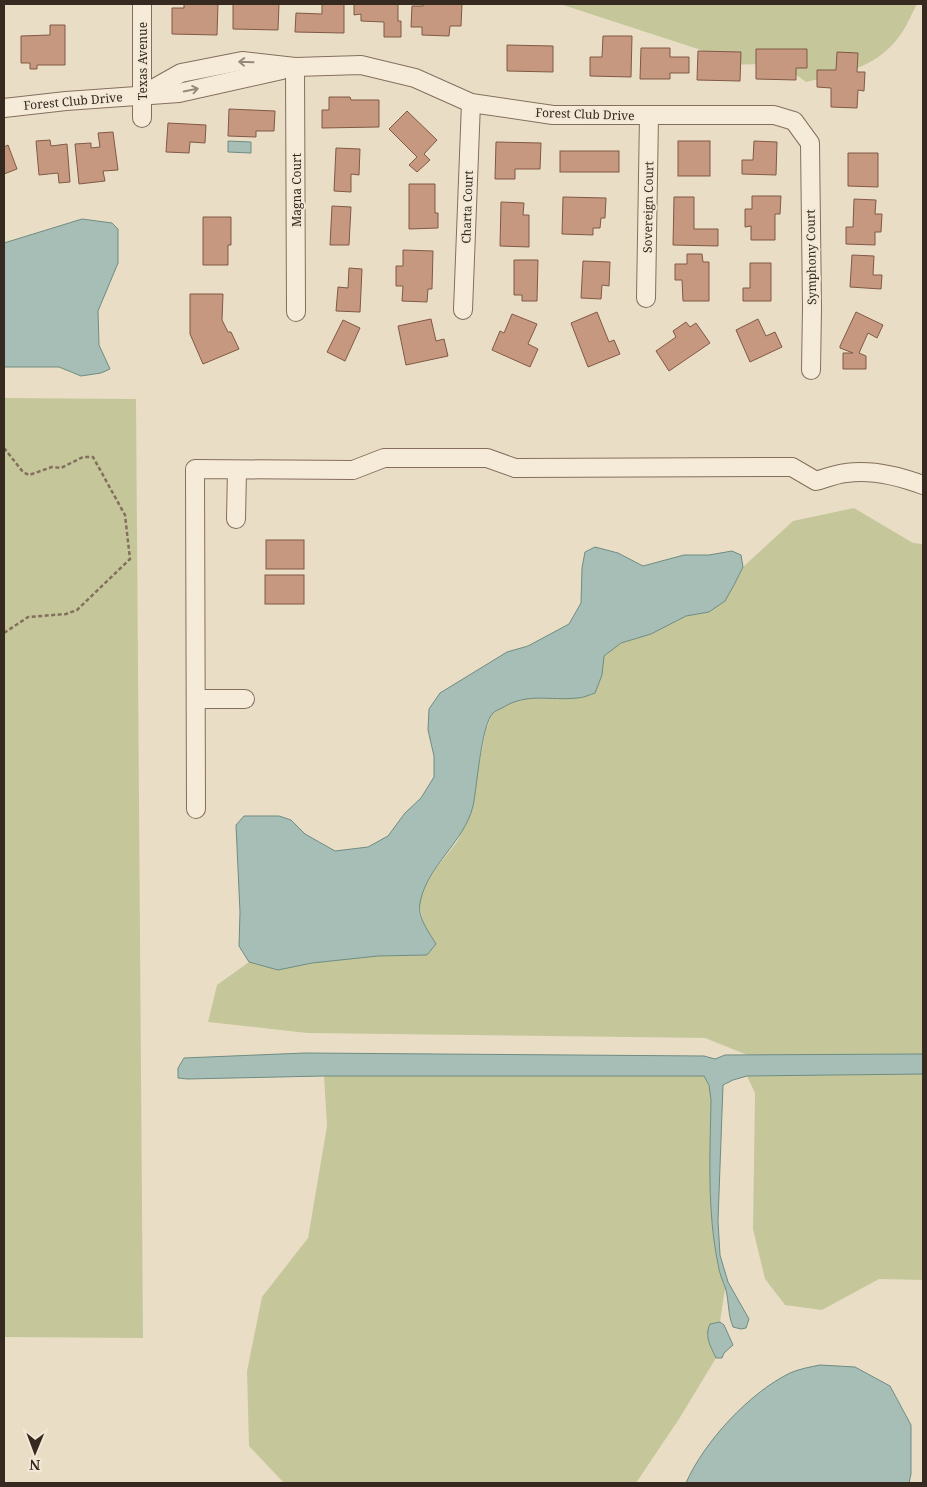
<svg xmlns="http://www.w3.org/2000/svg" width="927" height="1487" viewBox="0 0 927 1487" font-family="'Noto Serif',serif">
<rect width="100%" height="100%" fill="#eaddc6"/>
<g fill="#c5c79b">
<path d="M560,4H917C912,13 908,23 903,31C879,68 846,72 806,82L784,66L761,64L728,65L704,51Z"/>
<polygon points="4,398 136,399 143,1338 4,1337"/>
<polygon points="854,508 913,543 923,544 923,1054 750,1056 705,1038 307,1033 208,1022 217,985 249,962 278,970 312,963 378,956 427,955 436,944 424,924 419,905 425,886 436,868 457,842 473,807 477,775 486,730 492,714 507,704 531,697 578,698 602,675 603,656 621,643 651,634 686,616 710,612 725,600 743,567 793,521"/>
<polygon points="923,1074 923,1280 879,1279 822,1310 785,1305 765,1279 753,1229 755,1093 747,1076"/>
<polygon points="324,1076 704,1076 709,1085 711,1100 710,1199 713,1234 718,1267 725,1289 720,1322 710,1324 710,1345 716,1358 679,1419 636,1483 284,1483 249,1446 247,1371 262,1297 308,1238 327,1126"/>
</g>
<g fill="#a7beb6" stroke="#6e8c82">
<polygon points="228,141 251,142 251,153 228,152"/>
<polygon points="82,219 112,223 118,229 118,263 98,311 99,345 110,369 101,373 81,376 59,367 4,367 4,243"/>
<path d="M595,547L618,553L643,566L684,555H709L732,551L741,555L743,567L734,585L725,601L709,612L686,616L651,634L621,643L604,656L602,675L595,693C589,695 583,698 577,698C550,701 527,692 502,708C500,709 495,711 493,713C481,725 477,788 473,806C464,843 427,865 420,903C417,917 429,932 436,944L427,955L378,956L312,963L278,970L249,962L239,946L240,912L236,825L244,816H279L291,820L305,834L335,851L368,847L388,836L405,813L421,798L434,777V756L428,730L429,709L440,693L507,652L528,646L569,624L581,603L582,568L585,552Z"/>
<path d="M305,1053L704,1056L715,1059L725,1055L923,1054V1074L747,1076L733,1080L723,1085L718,1221L720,1255L728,1282L749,1319L746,1328L741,1329L733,1327C728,1315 729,1303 726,1290C723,1281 719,1273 718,1264C707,1210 710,1155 711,1100L709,1085L704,1076H324L187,1079L178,1078V1068L184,1058Z"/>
<path d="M720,1322L724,1325L733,1345L724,1353L722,1358H716C711,1347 704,1337 710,1324Z"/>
<path d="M820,1365L855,1367L890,1386L911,1425V1474L909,1483H686C704,1442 749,1393 790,1373C799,1369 810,1367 820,1365Z"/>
</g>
<g fill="#c5987f" stroke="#815945">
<polygon points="184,4 218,4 217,35 172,34 172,8 184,8"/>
<polygon points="233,4 279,4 278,30 233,29"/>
<polygon points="322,4 344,4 344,33 295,32 296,13 322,14"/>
<polygon points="354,4 398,4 398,21 401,21 401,37 384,37 384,22 361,21 361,14 354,15"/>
<polygon points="423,4 462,4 461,26 450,26 449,36 422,35 422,27 411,27 412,6 423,6"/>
<polygon points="50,25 65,25 65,65 37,65 37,69 30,69 30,63 21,63 21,36 50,35"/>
<polygon points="603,36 632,36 631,77 590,76 590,57 602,57"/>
<polygon points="507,45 553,46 553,72 507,71"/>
<polygon points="641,48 670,48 670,57 689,57 689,73 670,73 670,79 640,79"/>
<polygon points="756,49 807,49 807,68 796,68 796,80 756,79"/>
<polygon points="698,51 741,52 740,81 697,80"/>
<polygon points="837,52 858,53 857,72 865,72 864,91 858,90 857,108 831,107 831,88 817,87 817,70 836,70"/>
<polygon points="329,97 350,97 351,100 379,100 379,127 322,128 322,110 329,110"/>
<polygon points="229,109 275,111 274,131 256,131 256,137 228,136"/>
<polygon points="407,111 437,140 424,154 430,160 417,172 409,165 417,157 389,129"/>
<polygon points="168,123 206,125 205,143 190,142 189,153 166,152"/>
<polygon points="113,132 118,170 103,171 105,181 79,184 75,144 91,143 91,148 100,147 98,133"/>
<polygon points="50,140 51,146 67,144 70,182 59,183 58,173 39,175 36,141"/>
<rect x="678" y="141" width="32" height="35"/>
<polygon points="754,141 777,142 776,175 742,174 742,160 753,160"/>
<polygon points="496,142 541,143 540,169 515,169 515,179 495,179"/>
<polygon points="8,145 17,169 4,174 4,147"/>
<polygon points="336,148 360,149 359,175 351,174 351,192 334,191"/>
<rect x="560" y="151" width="59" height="21"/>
<polygon points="848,153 878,153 878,187 848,186"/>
<polygon points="409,184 435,184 435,213 438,213 438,228 409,229"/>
<polygon points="752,196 781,196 780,214 775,214 775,240 751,240 751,226 745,227 745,209 752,209"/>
<polygon points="563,197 606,198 605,218 601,218 600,228 593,228 593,235 562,234"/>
<polygon points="674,197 694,197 694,229 718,229 718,246 673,245"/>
<polygon points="854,199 876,200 875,214 882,214 881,232 875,232 875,245 846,244 846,227 853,227"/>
<polygon points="501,202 524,203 523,215 529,215 529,247 500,246"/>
<polygon points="332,206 351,207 349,245 330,245"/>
<polygon points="203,217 231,217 231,245 228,245 228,265 203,265"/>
<polygon points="403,250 433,251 432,289 428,289 427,302 402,301 403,286 396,286 396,266 403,266"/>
<polygon points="687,254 702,254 703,262 709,262 709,301 683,301 682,280 675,280 675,264 687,264"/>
<polygon points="852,255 874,256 873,275 882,275 881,289 850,287"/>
<polygon points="514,260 538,260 537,301 522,301 522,295 514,295"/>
<polygon points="583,261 610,262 609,286 602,285 601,299 581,298"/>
<polygon points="750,263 771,263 771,301 743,301 743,288 750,288"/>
<polygon points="349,268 362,269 360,312 336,311 338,287 348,288"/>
<polygon points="190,294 223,294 222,320 228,332 231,332 239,349 203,364 190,334"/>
<polygon points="597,312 609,342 614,340 620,354 588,367 571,323"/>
<polygon points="856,312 883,325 877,338 868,333 859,353 866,356 866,369 843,369 843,353 853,353 840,348 840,346"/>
<polygon points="512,314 537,324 528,344 538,349 530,367 492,350 500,331 504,333"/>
<polygon points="431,319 436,341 444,339 448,356 406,365 398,326"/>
<polygon points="758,319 766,336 775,332 782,347 750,362 736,330"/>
<polygon points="343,320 360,328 345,361 327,352"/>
<polygon points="686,322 690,327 696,323 710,343 669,371 656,351 676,337 673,331"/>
<rect x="266" y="540" width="38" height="29"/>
<rect x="265" y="575" width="39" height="29"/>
</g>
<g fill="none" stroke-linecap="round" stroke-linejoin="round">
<g stroke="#846f5d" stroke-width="20">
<g id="minor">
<polyline points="142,4 142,118"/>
<polyline points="295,67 296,312"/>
<polyline points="142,95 181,73 242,61 295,67 361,65 415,78 471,103 553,115 774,115 794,121 810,143 812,308 811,370"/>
<polyline points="4,108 66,101 179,93 282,70"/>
<polyline points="646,298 649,116"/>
<polyline points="463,310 471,103"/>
<polyline points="236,519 237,470"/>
<polyline points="196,699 245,699"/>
<path d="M196,809L195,469L353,470L384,458H487L515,468L792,467L816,481C826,478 836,474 846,473C872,469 899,476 923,485"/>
</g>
</g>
<polyline stroke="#846f5d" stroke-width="2.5" stroke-dasharray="4 2.5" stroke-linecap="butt" points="4,448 23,472 29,475 52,467 61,468 83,457 93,457 125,515 130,559 77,610 66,614 28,617 4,633"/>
<use href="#minor" stroke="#f6ebd8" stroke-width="18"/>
</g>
<defs><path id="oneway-shaft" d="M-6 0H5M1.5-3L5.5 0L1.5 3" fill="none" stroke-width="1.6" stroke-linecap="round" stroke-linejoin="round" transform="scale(1.25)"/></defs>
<g stroke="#968a7c">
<use href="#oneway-shaft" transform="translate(246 62) rotate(-178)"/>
<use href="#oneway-shaft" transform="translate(191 90) rotate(-11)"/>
</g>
<g text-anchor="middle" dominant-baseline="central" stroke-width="4" stroke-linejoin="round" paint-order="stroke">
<g font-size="12" fill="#352920" stroke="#f2e8d5">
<text transform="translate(142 61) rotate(-90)">Texas Avenue</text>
<text transform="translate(73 101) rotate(-5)">Forest Club Drive</text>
<text transform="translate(585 114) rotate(2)">Forest Club Drive</text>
<text transform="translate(296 190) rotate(-90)">Magna Court</text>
<text transform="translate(467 207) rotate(-88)">Charta Court</text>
<text transform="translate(648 207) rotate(-89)">Sovereign Court</text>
<text transform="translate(811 257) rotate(-91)">Symphony Court</text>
</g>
</g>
<rect width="927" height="1487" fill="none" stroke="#352920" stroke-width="10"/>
<g transform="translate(35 1452) rotate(181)" stroke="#f2e8d5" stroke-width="4" paint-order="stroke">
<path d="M0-4L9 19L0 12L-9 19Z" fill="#352920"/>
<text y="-8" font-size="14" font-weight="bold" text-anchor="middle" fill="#352920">N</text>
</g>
</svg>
